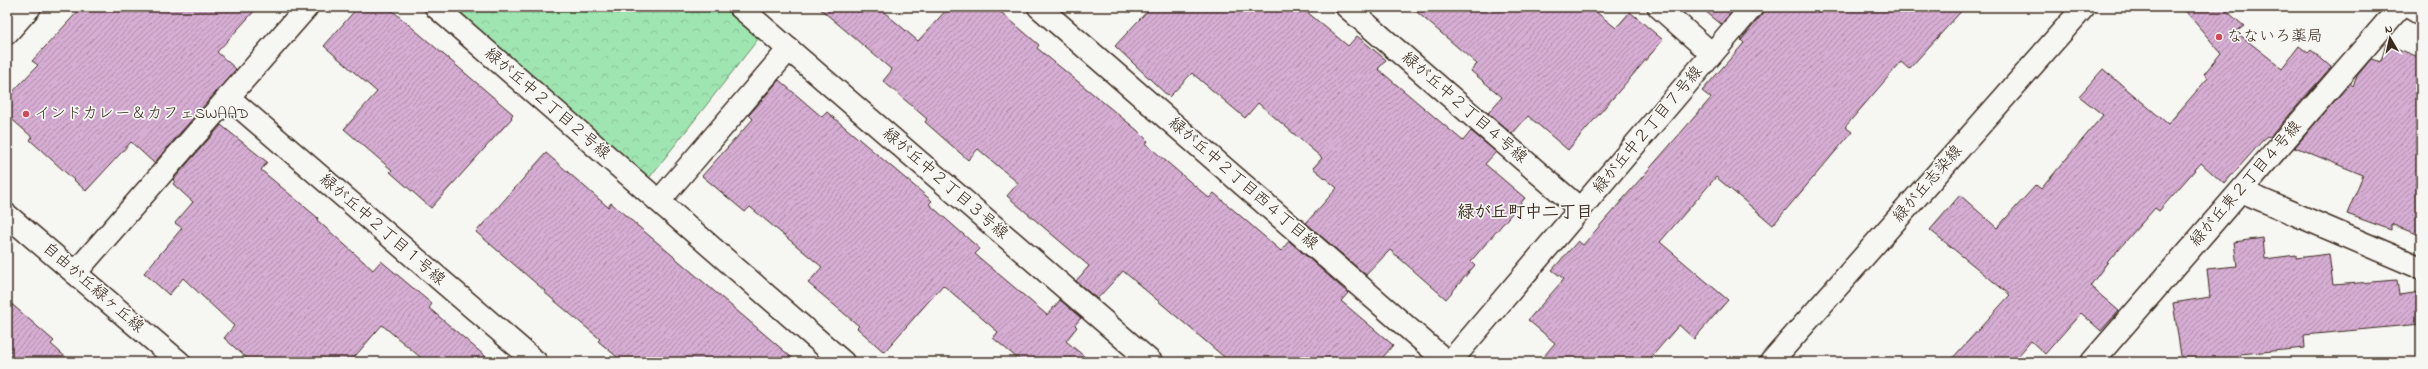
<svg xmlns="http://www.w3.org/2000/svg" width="2428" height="369" viewBox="0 0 2428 369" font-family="'Indie Flower','Klee One',sans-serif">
<defs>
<pattern id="forest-crowns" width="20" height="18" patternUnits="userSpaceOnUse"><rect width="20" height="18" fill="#9fe5b1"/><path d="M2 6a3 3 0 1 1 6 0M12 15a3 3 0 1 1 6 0" fill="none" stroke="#8ac598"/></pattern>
<pattern id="building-hatch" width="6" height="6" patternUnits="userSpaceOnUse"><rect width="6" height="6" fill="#d6add3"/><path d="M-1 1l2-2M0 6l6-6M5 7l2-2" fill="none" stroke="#af8dab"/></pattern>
</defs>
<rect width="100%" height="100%" fill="#f6f6f2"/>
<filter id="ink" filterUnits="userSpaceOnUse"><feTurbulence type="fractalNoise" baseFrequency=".025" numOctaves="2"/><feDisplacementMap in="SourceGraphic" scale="8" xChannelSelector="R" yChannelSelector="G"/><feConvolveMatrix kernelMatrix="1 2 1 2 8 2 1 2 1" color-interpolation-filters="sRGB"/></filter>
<g filter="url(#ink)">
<polygon fill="url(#forest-crowns)" stroke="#6d8868" points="436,7 740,7 766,29 642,187"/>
<g fill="url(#building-hatch)" stroke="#3b2a1e">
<polygon points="82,7 258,7 217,52 236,69 154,163 131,142 86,191 30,140 32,137 7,115 7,98 38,65 32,61"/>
<polygon points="358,7 388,7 513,114 511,117 512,118 431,208 390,172 392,170 344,129 377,92 324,46"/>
<polygon points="818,7 878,7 918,41 949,7 995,7 1039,45 1037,48 1137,130 1148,141 1146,144 1209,198 1214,193 1281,251 1289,241 1348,293 1341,301 1393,345 1379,362 1230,362 1123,271 1097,299 1076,281 1089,266 1007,196 1018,183 978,149 968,160 925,122 927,119 883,81 892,70"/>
<polygon points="1151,7 1301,7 1348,46 1357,36 1386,60 1378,69 1463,141 1471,131 1496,152 1485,164 1525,198 1471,261 1475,265 1446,299 1390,250 1366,275 1306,223 1337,188 1313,168 1322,158 1258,103 1245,118 1192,73 1169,97 1115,46"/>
<polygon points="1411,7 1590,7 1616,28 1630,12 1663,40 1568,150 1528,116 1512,134 1488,113 1502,97 1471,71 1477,64"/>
<polygon points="1700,7 1736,7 1721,24"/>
<polygon points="1764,7 1965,7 1909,69 1901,62 1845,127 1852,132 1773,225 1716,177 1660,242 1728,300 1694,339 1679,325 1647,362 1539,362 1555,343 1528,320 1564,279 1552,270 1578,241 1583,245 1711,98 1702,91 1744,43 1741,40 1762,15"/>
<polygon points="2182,7 2222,7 2244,26 2236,32 2282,68 2299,46 2308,53 2311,50 2331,67 2270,137 2268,136 2263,140 2224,184 2201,163 2159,211 2155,208 2110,259 2090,286 2119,311 2101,331 2081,313 2045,354 2031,341 2013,362 1949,362 2010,295 1930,230 1960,195 1997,228 2036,185 2041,189 2103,115 2079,96 2103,69 2168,124 2208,78 2204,74 2221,53"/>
<polygon points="2386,44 2421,58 2421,236 2391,224 2391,230 2347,214 2363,175 2295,147 2350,83 2353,86 2357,76 2371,59 2381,62"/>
<polygon points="779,80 822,117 827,112 932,201 929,204 980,249 975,254 1047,315 1060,300 1081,318 1075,325 1077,327 1066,341 1091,362 1022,362 993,338 998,332 943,285 884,352 857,328 859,326 808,283 822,267 750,207 745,212 702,176 753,119 749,115"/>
<polygon points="221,125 267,162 261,170 318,218 317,220 373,270 381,261 432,304 429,308 492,362 426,362 382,325 350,362 251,362 224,338 234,326 183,278 169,295 144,273 182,228 175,223 193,202 173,184 175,181 173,180"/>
<polygon points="546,153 608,207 611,203 797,362 623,362 598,341 600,339 544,292 545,291 476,232"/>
<polygon points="2263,238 2265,259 2296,255 2296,258 2329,254 2333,285 2397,280 2399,295 2421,292 2421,324 2304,335 2305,348 2240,354 2241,362 2182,362 2173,303 2210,297 2207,269 2237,266 2234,242"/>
<polygon points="7,300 54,341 51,344 71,362 7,362"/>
</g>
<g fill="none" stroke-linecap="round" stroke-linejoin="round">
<g stroke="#3b2a1e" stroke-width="25">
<g id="street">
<polyline points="436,7 843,362"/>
<polyline points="740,7 1151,362"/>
<polyline points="1039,7 1447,362"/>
<polyline points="1347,7 1580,209"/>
<polyline points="1659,7 1712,54"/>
<polyline points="7,33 30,7"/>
<polyline points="228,97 536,362"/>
<polyline points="2241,191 2421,268"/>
<polyline points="659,201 789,49"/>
<polyline points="75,273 307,7"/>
<polyline points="1450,362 1752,7"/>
<polyline points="2092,362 2400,7"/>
</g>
</g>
<g stroke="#3b2a1e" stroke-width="25">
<g id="secondary">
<polyline points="2409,7 2421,14"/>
<polyline points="7,215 179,362"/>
<polyline points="1771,362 2084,7"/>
</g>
</g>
<use href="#street" stroke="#f6f6f2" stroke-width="22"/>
<use href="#secondary" stroke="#f6f6f2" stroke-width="22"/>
</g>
</g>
<g fill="#d1495b" stroke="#f6f6f2" stroke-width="1.5">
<circle cx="2219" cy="37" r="4"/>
<circle cx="26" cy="114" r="4"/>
</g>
<g text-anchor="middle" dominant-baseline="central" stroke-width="3.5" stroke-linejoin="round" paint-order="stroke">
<g font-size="16" fill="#3b2a1e" stroke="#f6f6f2" text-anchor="start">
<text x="2227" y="37">なないろ薬局</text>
<text x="34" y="114">インドカレー＆カフェSWAAD</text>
</g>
<g font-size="16" fill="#3b2a1e" stroke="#f6f6f2">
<text transform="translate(547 104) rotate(41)">緑が丘中２丁目２号線</text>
<text transform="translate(1464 108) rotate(41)">緑が丘中２丁目４号線</text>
<text transform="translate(1648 130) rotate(-50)">緑が丘中２丁目７号線</text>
<text transform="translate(945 184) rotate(41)">緑が丘中２丁目３号線</text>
<text transform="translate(1243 184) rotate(41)">緑が丘中２丁目西４丁目線</text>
<text transform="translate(1928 184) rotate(-49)">緑が丘志染線</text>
<text transform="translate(2246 184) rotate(-49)">緑が丘東２丁目４号線</text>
<text transform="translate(382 230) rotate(41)">緑が丘中２丁目１号線</text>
<text transform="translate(93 288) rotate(41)">自由が丘緑ヶ丘線</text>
</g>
<g font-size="17" font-weight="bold" fill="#3b2a1e" stroke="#f6f6f2">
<text x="1525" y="212">緑が丘町中二丁目</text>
</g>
</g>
<rect width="2428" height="369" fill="none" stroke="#f6f6f2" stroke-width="24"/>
<rect x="12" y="12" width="2404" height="345" fill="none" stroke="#3b2a1e" stroke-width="1.5" filter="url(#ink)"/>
<g transform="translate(2390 38) rotate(351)" stroke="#f6f6f2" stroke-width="3" paint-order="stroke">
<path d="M0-3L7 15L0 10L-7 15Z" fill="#3b2a1e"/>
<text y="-6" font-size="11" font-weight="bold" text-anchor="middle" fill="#3b2a1e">N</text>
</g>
</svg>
